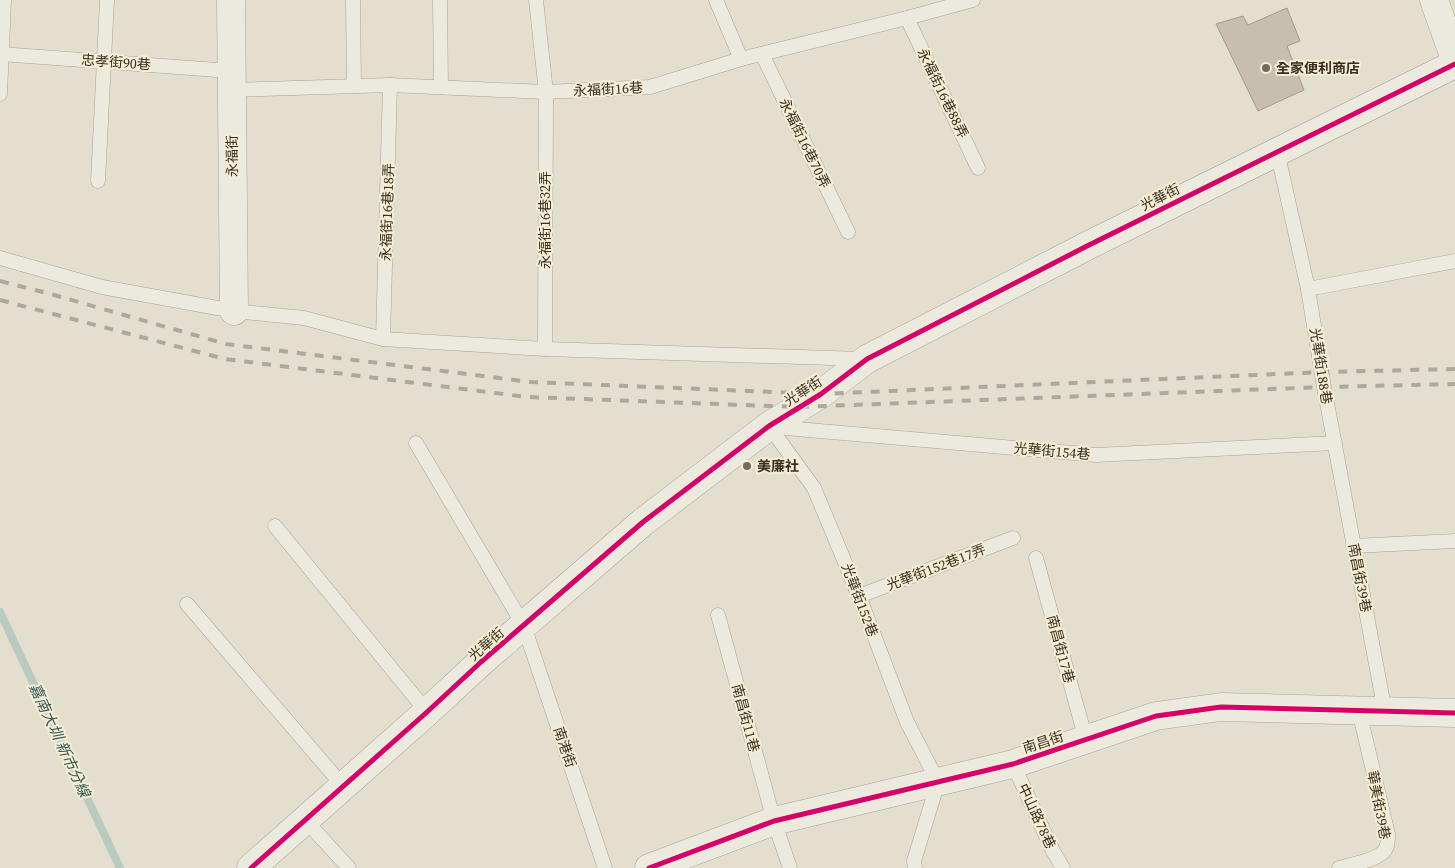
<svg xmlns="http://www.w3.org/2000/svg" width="1455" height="868" viewBox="0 0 1455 868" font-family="'Source Serif 4','Noto Sans TC',serif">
<rect width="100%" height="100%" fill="#e4dece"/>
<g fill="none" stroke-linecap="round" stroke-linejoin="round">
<polyline stroke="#b9cac0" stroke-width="8" points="0,612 120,868"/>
</g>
<polygon fill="#c8beaf" stroke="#a59a8d" points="1287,8 1300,41 1287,46 1304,90 1258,111 1216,24 1243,16 1248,25"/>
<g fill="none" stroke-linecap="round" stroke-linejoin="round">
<g stroke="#a9a397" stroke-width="15">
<g id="service">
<polyline points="353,0 354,86"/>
<polyline points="440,0 441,87"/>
<polyline points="536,0 546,92 545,349"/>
<polyline points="716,0 741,59"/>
<polyline points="907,18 978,168"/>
<polyline points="0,54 231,71"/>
<polyline points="762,54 848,232"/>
<polyline points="231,90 390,85 546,92 650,87 741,59 907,18 973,0"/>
<polyline points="0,94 4,0"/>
<polyline points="1277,151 1308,289 1324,387 1385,712"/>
<polyline points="98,181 107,0"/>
<polyline points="0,258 102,287 234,311 304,318 383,339 545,349 862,359"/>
<polyline points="1308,289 1455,261"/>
<polyline points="383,339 390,85"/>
<polyline points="769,426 814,488 859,596 907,722 938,782 914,861 915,868"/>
<polyline points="774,427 1096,455 1335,443"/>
<polyline points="416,443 524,626 605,868"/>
<polyline points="275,526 427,712"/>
<polyline points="1353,546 1455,541"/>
<polyline points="1036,558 1086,740"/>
<polyline points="859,596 1013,538"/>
<polyline points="187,604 343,786"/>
<polyline points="718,615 774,821 790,868"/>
<polyline points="1013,764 1053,851 1063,868"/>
<polyline points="305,820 349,868"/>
<path d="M1339,868C1350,865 1375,860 1382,853C1388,849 1388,841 1388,834L1359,711"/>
</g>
</g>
<g stroke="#a9a397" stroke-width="29">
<g id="minor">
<polyline points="231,0 234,311"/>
<polyline points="1434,0 1455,59"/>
<polyline points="251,868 427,712 481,662 643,522 769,426 821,394 867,359 1087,246 1455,64"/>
<polyline points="649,868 774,821 1013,764 1156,716 1221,707 1455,713"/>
</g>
</g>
<use href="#service" stroke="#ece9df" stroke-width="14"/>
<use href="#minor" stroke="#ece9df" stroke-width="28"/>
<g stroke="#aca89f" stroke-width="4" stroke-dasharray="9 9" stroke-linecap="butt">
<polyline points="0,281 54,295 226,344 531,382 821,394 1323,372 1455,369"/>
<polyline points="0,300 225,359 527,397 799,407 1324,387 1455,384"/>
</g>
<g stroke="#f5edd4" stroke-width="8">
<g id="cycleway">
<polyline points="251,868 427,712 481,662 643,522 769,426 821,394 867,359 1087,246 1455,64"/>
<polyline points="649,868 774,821 1013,764 1156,716 1221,707 1455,713"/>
</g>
</g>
<use href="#cycleway" stroke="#d6006c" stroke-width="5"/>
</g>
<g fill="#746b5c" stroke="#f5edd4" stroke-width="2">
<circle cx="1266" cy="68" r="5"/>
<circle cx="747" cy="466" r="5"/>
</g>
<g text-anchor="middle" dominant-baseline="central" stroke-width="4" stroke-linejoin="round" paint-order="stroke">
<g font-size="14" fill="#382d1f" stroke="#f5edd4">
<text transform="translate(116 62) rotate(4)">忠孝街90巷</text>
<text transform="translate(608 89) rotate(-3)">永福街16巷</text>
<text transform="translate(943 93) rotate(64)">永福街16巷88弄</text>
<text transform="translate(805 143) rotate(64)">永福街16巷70弄</text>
<text transform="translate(232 156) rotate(-91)">永福街</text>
<text transform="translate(1160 197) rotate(-27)">光華街</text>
<text transform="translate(387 212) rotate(-88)">永福街16巷18弄</text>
<text transform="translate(545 220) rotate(-90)">永福街16巷32弄</text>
<text transform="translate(1321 366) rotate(81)">光華街188巷</text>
<text transform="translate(803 391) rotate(-33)">光華街</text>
<text transform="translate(1052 451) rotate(5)">光華街154巷</text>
<text transform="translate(936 567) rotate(-21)">光華街152巷17弄</text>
<text transform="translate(1360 578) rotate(79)">南昌街39巷</text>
<text transform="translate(860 600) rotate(69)">光華街152巷</text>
<text transform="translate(486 644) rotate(-41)">光華街</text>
<text transform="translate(1061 649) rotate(75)">南昌街17巷</text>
<text transform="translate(746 718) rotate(75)">南昌街11巷</text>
<text transform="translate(1043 742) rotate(-18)">南昌街</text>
<text transform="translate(565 747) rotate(71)">南港街</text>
<text transform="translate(1379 805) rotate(79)">華美街39巷</text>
<text transform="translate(1037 816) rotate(65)">中山路78巷</text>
</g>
<g font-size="14" font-weight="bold" fill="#382d1f" stroke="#f5edd4" text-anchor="start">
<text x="1276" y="68">全家便利商店</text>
<text x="757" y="466">美廉社</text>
</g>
<g font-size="15" font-style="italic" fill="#2f5857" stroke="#f5edd4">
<text transform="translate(60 740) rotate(65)">嘉南大圳 新市分線</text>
</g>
</g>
</svg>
